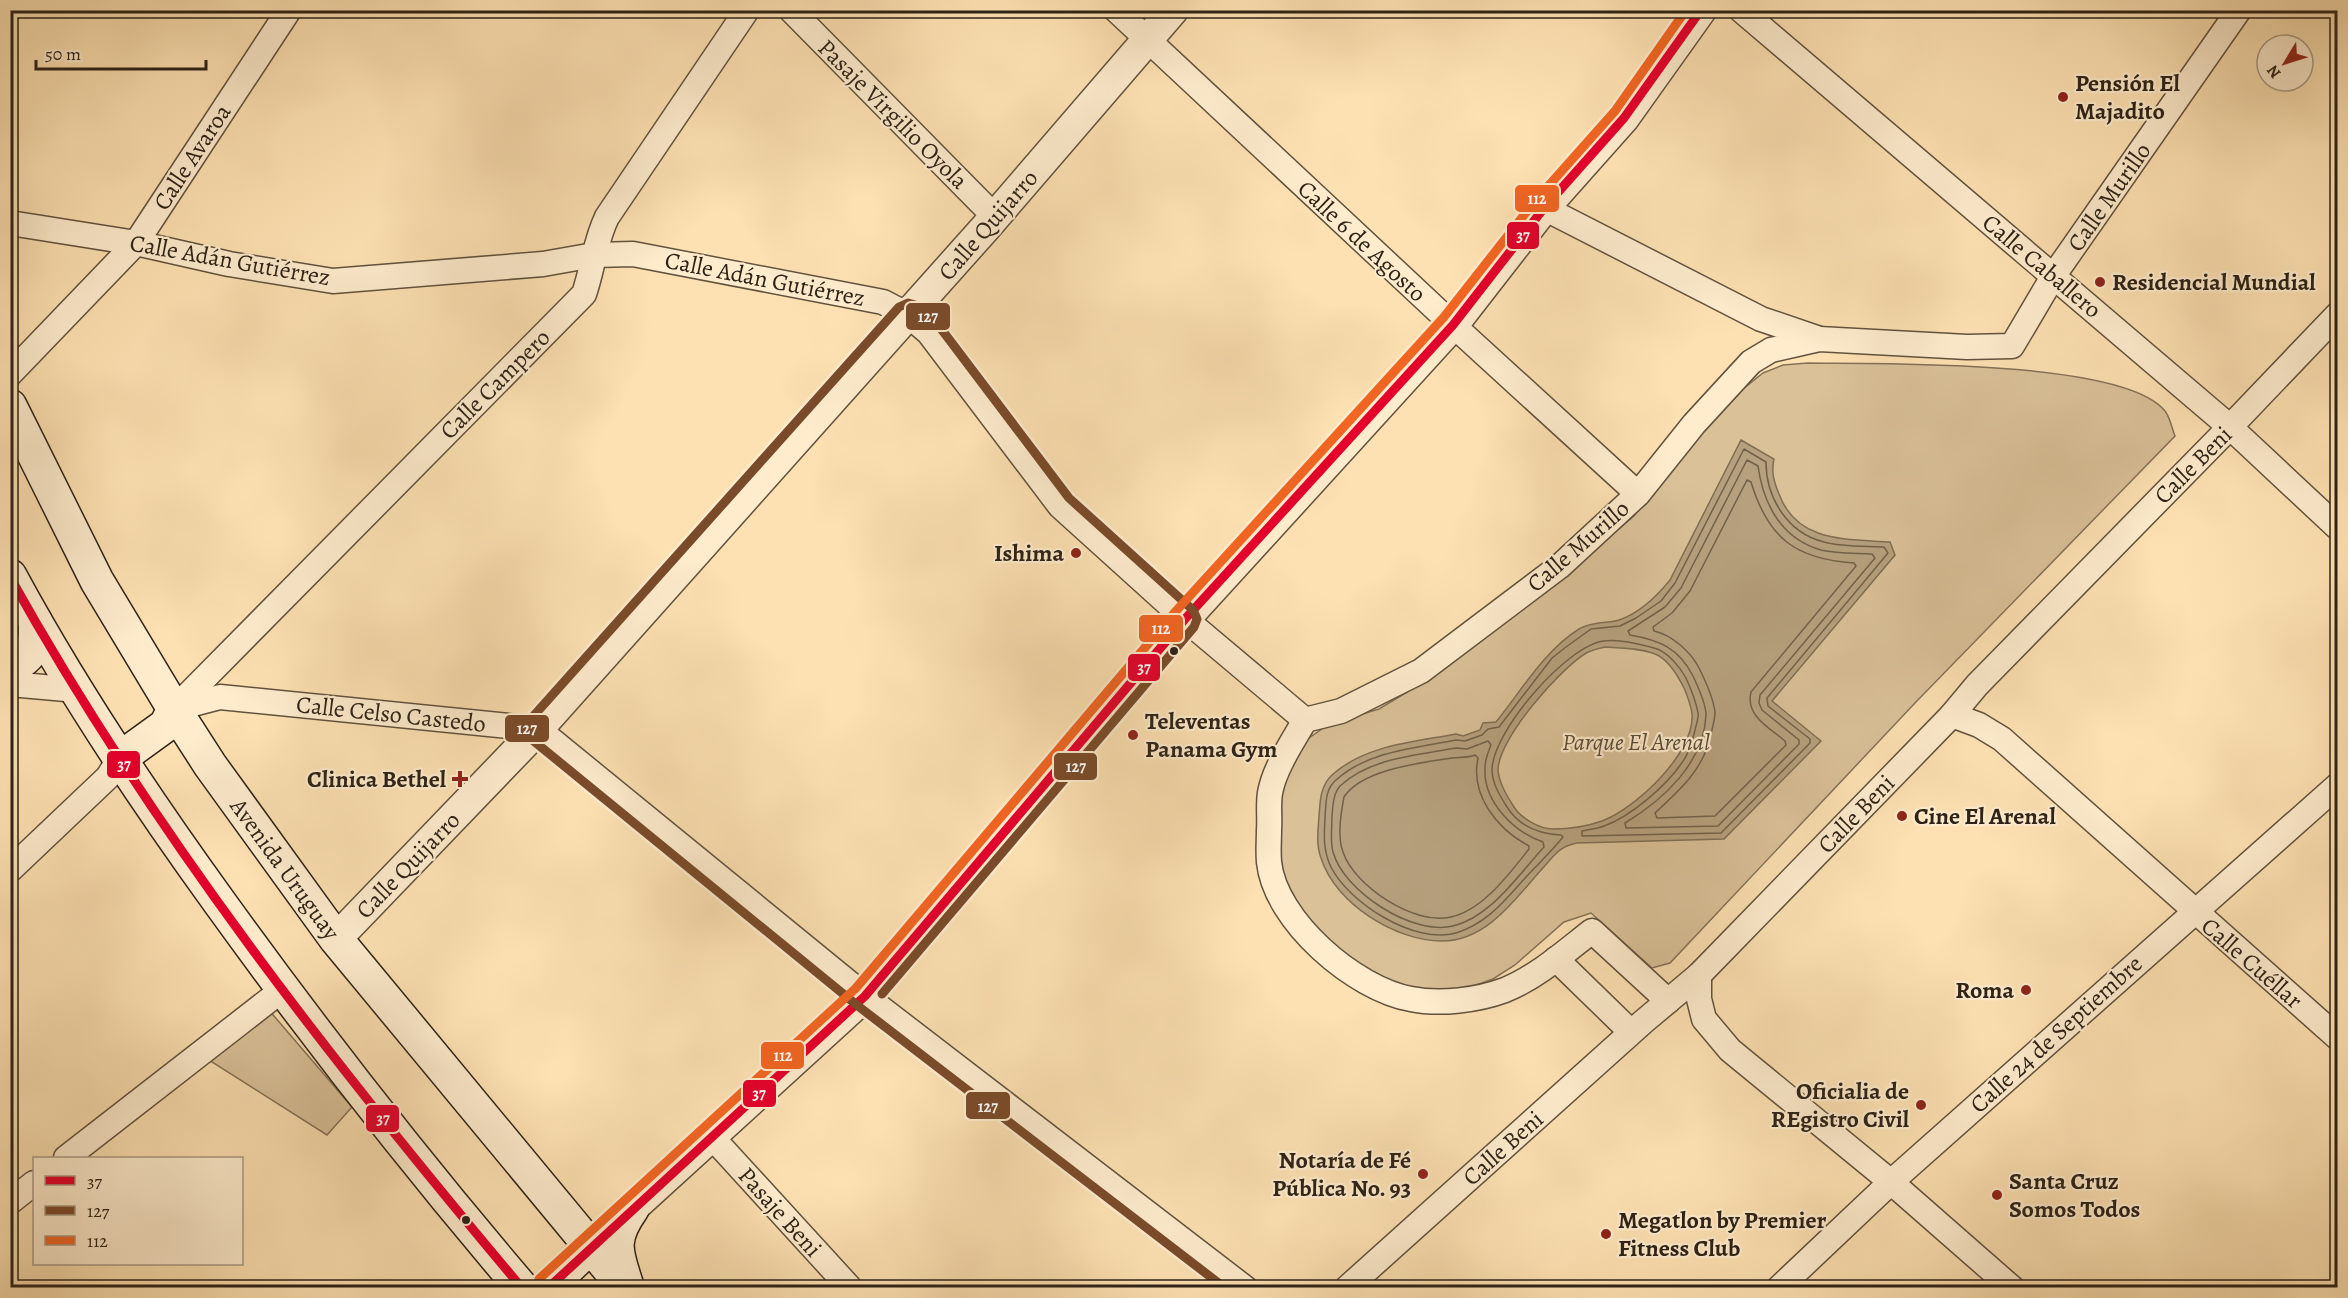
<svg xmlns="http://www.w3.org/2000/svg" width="2348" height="1298" viewBox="0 0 2348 1298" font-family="Alegreya,serif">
<rect width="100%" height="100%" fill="#fde1b2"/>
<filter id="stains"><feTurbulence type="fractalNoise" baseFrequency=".00333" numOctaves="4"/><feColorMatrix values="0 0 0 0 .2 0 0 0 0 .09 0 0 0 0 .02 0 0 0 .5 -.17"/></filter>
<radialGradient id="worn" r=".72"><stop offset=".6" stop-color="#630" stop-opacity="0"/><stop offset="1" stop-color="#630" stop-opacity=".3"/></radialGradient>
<g fill="#dac198" stroke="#847258" stroke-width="1.5">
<path d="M1808,363C1877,364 2124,359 2165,411C2170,417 2172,429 2175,436L1915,703L1670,963L1652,968L1591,913L1564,922L1515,965L1493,979L1468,988L1421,992L1388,982L1356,963L1325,939L1299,910L1283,877L1276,832L1279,794L1299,745L1329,724L1379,709L1424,682L1560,579L1634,516L1700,433L1743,389L1763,373L1783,365Z"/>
<polygon points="268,1009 352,1107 327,1135 204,1057"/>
</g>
<path fill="#b6a07d" stroke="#7f6e54" stroke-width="1.5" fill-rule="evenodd" d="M1741,440L1774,459C1771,472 1774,482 1779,494C1797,543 1847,539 1890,542L1895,555L1772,701L1821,741L1724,839L1577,843C1558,847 1555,855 1542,869C1515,899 1487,941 1442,941C1395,941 1335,903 1321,858C1316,845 1318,830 1319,817C1320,802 1320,786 1332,775C1365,745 1414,742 1456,734L1463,736L1480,730L1483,723L1496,722C1522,690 1544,651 1579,629C1593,621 1605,624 1619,620C1640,613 1657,596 1670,580ZM1605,647C1621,648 1640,648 1655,654C1668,659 1678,676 1684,688C1687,695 1691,706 1692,714C1695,753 1636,808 1602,821C1588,826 1568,829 1553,829C1539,829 1521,818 1514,807C1507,796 1499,783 1498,770C1498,739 1561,667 1588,652C1593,650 1600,648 1605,647Z"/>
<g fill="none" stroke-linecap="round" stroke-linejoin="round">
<g stroke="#72614a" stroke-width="1.5">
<path d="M1744,449L1766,462C1766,497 1787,533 1824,542C1843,547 1864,546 1884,547L1888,553L1767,698L1768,706L1810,739V743L1721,833L1582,836V831C1589,829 1597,829 1604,826C1630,817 1666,786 1681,764C1689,754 1692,742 1695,730C1696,725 1699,718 1698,713C1696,701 1691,689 1686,678C1680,667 1667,651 1654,648C1639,644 1620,639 1604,641C1567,645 1492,732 1492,770C1492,783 1500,796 1507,807C1519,826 1539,834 1561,835L1563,837C1552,851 1538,864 1526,877C1505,900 1488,923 1456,933C1415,945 1349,903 1331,867C1323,851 1324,835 1325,818C1326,804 1325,789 1336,780C1368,751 1415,748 1456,740L1465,741L1482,735L1488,729L1499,727L1552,658L1566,647L1591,629L1620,626L1636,618L1661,601L1675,583Z"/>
<path d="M1747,460L1758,466C1763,503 1781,539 1821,550C1838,554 1855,553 1872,554L1875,558L1760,695L1759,703L1762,710L1799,740V744L1718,826L1626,828L1625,823C1663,800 1704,763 1706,715C1706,703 1698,687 1693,676C1679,648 1659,640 1630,635L1628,631L1665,607L1681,588Z"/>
<path d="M1747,480L1751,482C1768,538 1795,559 1854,563L1856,566L1751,692C1745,716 1770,728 1785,741L1786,745L1715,816L1657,818L1655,813C1680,790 1703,770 1711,735C1712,728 1715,720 1715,712C1713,697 1706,682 1699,668C1691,652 1672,635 1654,631L1653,627L1672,613L1690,591Z"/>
<path d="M1488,741L1491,745C1488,752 1485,760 1485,768C1483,802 1514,832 1543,842L1544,847C1519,874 1491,917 1453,926C1413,936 1344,892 1333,852C1330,841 1332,828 1332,816C1333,806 1333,794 1340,786C1370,758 1417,755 1456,748L1467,749Z"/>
<path d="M1475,755L1478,758C1470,795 1497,829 1529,846V849C1509,874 1483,910 1451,917C1415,926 1354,886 1343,852C1337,836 1341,813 1344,797C1362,769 1421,763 1452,758C1460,757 1467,758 1475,755Z"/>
</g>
<g stroke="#61523e" stroke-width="27">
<g id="minor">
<polyline points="791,10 995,217"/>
<polyline points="1116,10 1453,325 1638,494"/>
<polyline points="1741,10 2230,427 2338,528"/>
<polyline points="1544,208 1761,319 1817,338"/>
<polyline points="10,223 136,243 229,264 333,281 543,264 594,255 633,254 883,302 908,315 929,333 1060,506 1185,619 1305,720"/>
<polyline points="10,374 136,243 289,10"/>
<polyline points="10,684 77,690"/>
<path d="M175,708L584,294C593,268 595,241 607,217L747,10"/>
<polyline points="174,709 220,697 538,729 865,996 1245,1288"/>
<polyline points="1952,715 1979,725 2002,739 2338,1038"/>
<polyline points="1305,720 1341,711 1421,671 1560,566 1638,494 1694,424 1751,362 1771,350 1819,339 1967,347 2012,346 2054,275 2239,10"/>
<path d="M1305,720C1293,741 1274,769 1270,793C1268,805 1270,818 1269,830C1269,840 1268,851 1269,862C1275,921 1355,989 1411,999C1440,1005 1478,1000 1505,990C1537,977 1565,952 1592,931L1668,1001"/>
<polyline points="10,870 108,777 119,759"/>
<polyline points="1556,959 1631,1032"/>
<polyline points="1699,975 1699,999 1704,1019 1730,1050 1891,1182 2012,1288"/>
<polyline points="711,1136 850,1288"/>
<polyline points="66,1158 282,990"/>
<polyline points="10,1202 34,1183"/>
<polyline points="1347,1288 1643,1022 1699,975 1952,715 1977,685 2230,427 2338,314"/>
<polyline points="1779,1288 1891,1182 2338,785"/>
</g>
</g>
<g stroke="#61523e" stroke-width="33">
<g id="tertiary">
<polyline points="336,939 538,729 987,226 1173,10"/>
<polyline points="615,1224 865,996 1185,619 1453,325 1544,208 1624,118 1701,10"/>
</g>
</g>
<g stroke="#2d2217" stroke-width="36">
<g id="secondary">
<polyline points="10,406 97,581 174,709 210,765 336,939 625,1288"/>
<path d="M10,576C72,691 144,798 220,903C316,1036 416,1164 522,1288"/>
<path d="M10,668C34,656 36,647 35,621"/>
<polyline points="119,759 166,725 174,709"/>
<path d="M627,1286C616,1252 610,1240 632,1209"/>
<polyline points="547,1288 590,1247"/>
</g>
</g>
<use href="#minor" stroke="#feeccd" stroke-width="24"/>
<use href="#tertiary" stroke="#feeccd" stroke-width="30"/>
<use href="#secondary" stroke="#feeccd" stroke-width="33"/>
<g stroke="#feeccd" stroke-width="14">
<g id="bus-1">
<path d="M10,577C152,832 334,1065 522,1288"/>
<polyline points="548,1288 865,996 1185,619 1453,325 1544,208 1624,118 1701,10"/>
</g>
</g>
<g stroke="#feeccd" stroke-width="14">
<polyline id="bus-2" points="882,994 1194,627 1197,619 1193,610 1069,498 939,326 915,305 908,303 899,307 529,721 526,732 530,738 858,1006 1225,1288"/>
</g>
<g stroke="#feeccd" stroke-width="14">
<polyline id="bus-3" points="539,1279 856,988 1176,611 1444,317 1535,201 1615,111 1686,10"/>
</g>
<use href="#bus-1" stroke="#e4002b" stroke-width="9"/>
<use href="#bus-2" stroke="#7a4b2a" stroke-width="9"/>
<use href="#bus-3" stroke="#f26522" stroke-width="9"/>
</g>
<g fill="#8f2418" stroke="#feeccd" stroke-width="2">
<circle cx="2063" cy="97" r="6"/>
<circle cx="2100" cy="282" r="6"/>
<circle cx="1076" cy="553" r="6"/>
<circle cx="1133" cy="735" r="6"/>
<path d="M457 770h6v6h6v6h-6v6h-6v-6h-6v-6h6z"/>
<circle cx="1902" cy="816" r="6"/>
<circle cx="2026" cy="990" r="6"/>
<circle cx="1921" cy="1105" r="6"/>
<circle cx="1423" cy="1174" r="6"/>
<circle cx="1997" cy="1195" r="6"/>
<circle cx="1606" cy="1234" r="6"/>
</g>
<g fill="#2d2217" stroke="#feeccd" stroke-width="2">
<circle cx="1174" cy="651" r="5"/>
<circle cx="466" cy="1220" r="5"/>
</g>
<g text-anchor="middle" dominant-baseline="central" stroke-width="4.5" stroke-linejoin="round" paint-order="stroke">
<g font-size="24" font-weight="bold" fill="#2d2217" stroke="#feeccd" text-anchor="start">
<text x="2075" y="83">Pensión El<tspan x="2075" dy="28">Majadito</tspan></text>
<text x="2112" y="282">Residencial Mundial</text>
<text x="1064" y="553" text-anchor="end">Ishima</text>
<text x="1145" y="721">Televentas<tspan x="1145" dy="28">Panama Gym</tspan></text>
<text x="446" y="779" text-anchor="end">Clinica Bethel</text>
<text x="1914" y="816">Cine El Arenal</text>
<text x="2014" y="990" text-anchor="end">Roma</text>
<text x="1909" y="1091" text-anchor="end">Oficialia de<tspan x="1909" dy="28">REgistro Civil</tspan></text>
<text x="1411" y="1160" text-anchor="end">Notaría de Fé<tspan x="1411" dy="28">Pública No. 93</tspan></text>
<text x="2009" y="1181">Santa Cruz<tspan x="2009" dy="28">Somos Todos</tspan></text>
<text x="1618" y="1220">Megatlon by Premier<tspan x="1618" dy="28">Fitness Club</tspan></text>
</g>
<g font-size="24" fill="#2d2217" stroke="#feeccd">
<text transform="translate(893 114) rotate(45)">Pasaje Virgilio Oyola</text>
<text transform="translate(192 157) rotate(-57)">Calle Avaroa</text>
<text transform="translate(2109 197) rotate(-55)">Calle Murillo</text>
<text transform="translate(988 225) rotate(-49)">Calle Quijarro</text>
<text transform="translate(1362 241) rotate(43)">Calle 6 de Agosto</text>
<text transform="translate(230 260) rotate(10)">Calle Adán Gutiérrez</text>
<text transform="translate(2042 266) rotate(40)">Calle Caballero</text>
<text transform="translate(765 279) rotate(11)">Calle Adán Gutiérrez</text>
<text transform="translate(495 384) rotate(-45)">Calle Campero</text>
<text transform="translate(2193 465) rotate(-45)">Calle Beni</text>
<text transform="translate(1578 546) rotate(-41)">Calle Murillo</text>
<text transform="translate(391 714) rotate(6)">Calle Celso Castedo</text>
<text transform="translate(1856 814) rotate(-46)">Calle Beni</text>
<text transform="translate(408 865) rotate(-46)">Calle Quijarro</text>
<text transform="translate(285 869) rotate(54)">Avenida Uruguay</text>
<text transform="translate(2252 963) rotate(41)">Calle Cuéllar</text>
<text transform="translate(2056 1034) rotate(-42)">Calle 24 de Septiembre</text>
<text transform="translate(1503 1148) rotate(-42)">Calle Beni</text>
<text transform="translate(780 1212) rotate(48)">Pasaje Beni</text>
</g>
<g font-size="24" font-style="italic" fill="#584a37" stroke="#feeccd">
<text x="1636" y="742">Parque El Arenal</text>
</g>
</g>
<g stroke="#feeccd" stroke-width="2">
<rect x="1514" y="184" width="46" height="29" rx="6" fill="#f26522"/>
<rect x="1506" y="221" width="34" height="29" rx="6" fill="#e4002b"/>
<rect x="905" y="302" width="46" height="29" rx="6" fill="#7a4b2a"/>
<rect x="1138" y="614" width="46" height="29" rx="6" fill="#f26522"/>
<rect x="1127" y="653" width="34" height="29" rx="6" fill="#e4002b"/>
<rect x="504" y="714" width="46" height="29" rx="6" fill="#7a4b2a"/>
<rect x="106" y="750" width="35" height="29" rx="6" fill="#e4002b"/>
<rect x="1053" y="752" width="45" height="29" rx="6" fill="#7a4b2a"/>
<rect x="760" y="1041" width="45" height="29" rx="6" fill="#f26522"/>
<rect x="742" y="1079" width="35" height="29" rx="6" fill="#e4002b"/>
<rect x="965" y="1091" width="46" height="29" rx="6" fill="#7a4b2a"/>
<rect x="365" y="1104" width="35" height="29" rx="6" fill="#e4002b"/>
</g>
<g font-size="16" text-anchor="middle" font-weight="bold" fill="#fff">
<text x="1537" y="204">112</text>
<text x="1523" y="241">37</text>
<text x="928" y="322">127</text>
<text x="1161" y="634">112</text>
<text x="1144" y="673">37</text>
<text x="527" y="734">127</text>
<text x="124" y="770">37</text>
<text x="1076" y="772">127</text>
<text x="783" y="1061">112</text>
<text x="759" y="1099">37</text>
<text x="988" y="1112">127</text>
<text x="383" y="1124">37</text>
</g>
<rect width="2348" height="1298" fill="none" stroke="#fde1b2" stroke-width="36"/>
<rect x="12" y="12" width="2324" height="1274" fill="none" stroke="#2d2217" stroke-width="3"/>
<rect x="18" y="18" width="2312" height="1262" fill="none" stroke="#2d2217" stroke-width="1.5"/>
<rect x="33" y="1157" width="210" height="108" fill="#feeccd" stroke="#aa9b84" stroke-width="1.5"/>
<rect x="45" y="1176" width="30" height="9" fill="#e4002b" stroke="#aa9b84" stroke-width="1.5"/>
<text x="87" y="1187" font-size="18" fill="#2d2217">37</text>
<rect x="45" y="1206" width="30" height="9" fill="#7a4b2a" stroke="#aa9b84" stroke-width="1.5"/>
<text x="87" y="1217" font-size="18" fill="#2d2217">127</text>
<rect x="45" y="1236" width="30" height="9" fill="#f26522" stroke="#aa9b84" stroke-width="1.5"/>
<text x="87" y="1247" font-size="18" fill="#2d2217">112</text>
<g transform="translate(2285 63) rotate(232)"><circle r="28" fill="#feeccd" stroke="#aa9b84" stroke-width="1.5"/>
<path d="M0-4.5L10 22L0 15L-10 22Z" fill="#8f2418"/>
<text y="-9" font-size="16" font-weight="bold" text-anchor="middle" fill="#2d2217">N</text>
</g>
<path d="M36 60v9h170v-9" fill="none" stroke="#2d2217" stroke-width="3"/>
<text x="45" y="60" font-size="18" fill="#2d2217" stroke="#feeccd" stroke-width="4.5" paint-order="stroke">50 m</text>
<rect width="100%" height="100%" filter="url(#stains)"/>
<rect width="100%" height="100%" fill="url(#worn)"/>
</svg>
